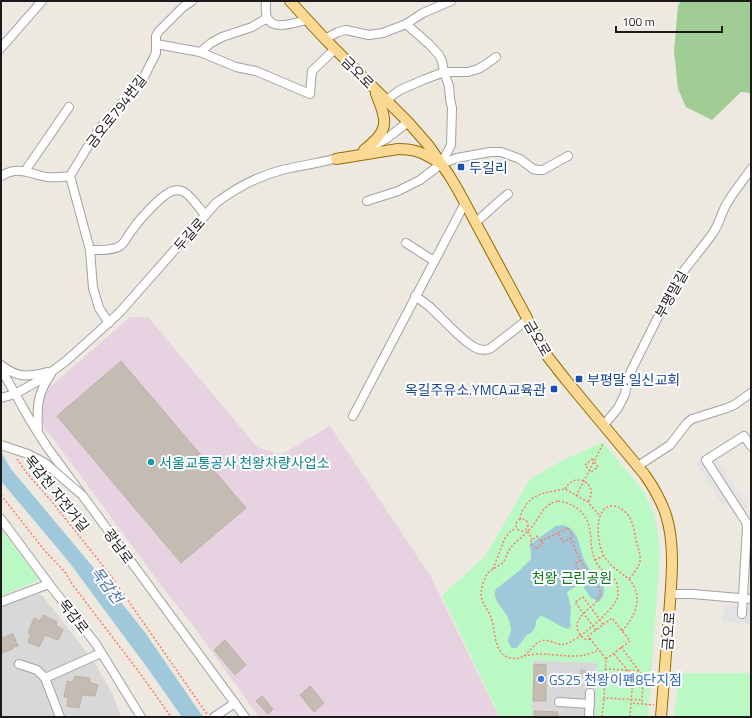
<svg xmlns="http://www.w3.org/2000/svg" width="752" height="718" viewBox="0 0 752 718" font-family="'Titillium Web','Noto Sans KR',sans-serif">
<rect width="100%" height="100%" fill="#ede9e0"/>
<g fill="#d9d8d8">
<polygon points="39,594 42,595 95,663 113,695 121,717 1,717 1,607"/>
<polygon points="533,660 598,663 595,717 532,717"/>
</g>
<polygon fill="#e6d2e1" points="130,317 148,317 257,447 281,455 330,426 431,577 499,717 259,717 192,624 166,592 55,441 45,429 42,419 41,403 50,387"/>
<polygon fill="#a0cd94" points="681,1 751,1 751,93 741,92 712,120 686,107 678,89 674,51 678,5"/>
<g fill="#baf9c4">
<polygon points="603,442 644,492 654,514 658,534 660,552 648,717 595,717 598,663 533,660 532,717 500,717 442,596 486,555 530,479 563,460"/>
<polygon points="1,528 39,580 1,596"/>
<polygon points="680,673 751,673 751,717 674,717"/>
</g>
<g fill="#e3e3e3">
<polygon points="703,458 708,466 718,460 747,506 737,513 730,502 723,506 696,462"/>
<polygon points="725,605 751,606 751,624 722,622"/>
</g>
<g fill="#9fc9db">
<polygon points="1,452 11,469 93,567 144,631 203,717 182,717 146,666 69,562 1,481"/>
<path d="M562,525C582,529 578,552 587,565C591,573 601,579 604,588C605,594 602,598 599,602L591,598L581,583L567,592L571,608L570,621L571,626L568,629C558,626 551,619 541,616C533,622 538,623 534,629C532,633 530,633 527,635C523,639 520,644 517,648H512C504,637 511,639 511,628C510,625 509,619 507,616C503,607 491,599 496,589L519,571L531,559V551L529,545L556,526Z"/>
</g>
<g fill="#c4bcb3" stroke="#beb1a2">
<polygon points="121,361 246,508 181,563 57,416"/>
<polygon points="43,615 57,622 56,625 63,630 58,640 45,635 39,647 28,642 31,634 28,633 34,618 40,621"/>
<polygon points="13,634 18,646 13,647 13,649 1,653 1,638"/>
<polygon points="225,640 246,665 235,675 214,650"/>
<polygon points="534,664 546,665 546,701 533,701"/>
<polygon points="75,676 90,678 89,682 98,685 95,696 82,695 79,708 67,706 68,697 64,697 67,681 73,682"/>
<polygon points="310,686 324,703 314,712 300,695"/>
<polygon points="262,696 273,709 268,714 256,701"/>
<polygon points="534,711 558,712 558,717 534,717"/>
</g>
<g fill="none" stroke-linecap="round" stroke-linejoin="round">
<path stroke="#c3c0b9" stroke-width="8" stroke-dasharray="8 4" stroke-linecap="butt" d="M580,672C590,676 591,684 590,693"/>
<g stroke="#a2a2a2" stroke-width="10">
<g id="minor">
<path d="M266,1C266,6 265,12 267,17C272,32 296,22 307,20"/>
<polyline points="406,24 430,45 439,55 442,61 444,72 449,86 450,99 452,108 451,145 441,164"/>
<polyline points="325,39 338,32 346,30 369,35 383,33 406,24 423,13 451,1"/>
<polyline points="156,44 200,52 236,67 256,71 310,94 312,71 335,49"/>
<polyline points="1,48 42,1"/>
<polyline points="200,52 211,43 222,37 252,27 267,18"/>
<polyline points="386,100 400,90 423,80 444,72 468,72 478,69 485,65 496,57"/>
<polyline points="371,147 386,139 408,122"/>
<polyline points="25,171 69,107"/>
<path d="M1,176C19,165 29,174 47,177C55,178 62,177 70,176"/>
<polyline points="367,201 398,191 420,180 441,164 457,158 490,152 501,152 520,159 533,169 538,170 543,170 568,156"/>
<polyline points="475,223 503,198 508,194"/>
<polyline points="406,243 434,261"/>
<path d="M90,250C98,250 113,251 120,246C126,242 128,234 133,229C139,220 163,193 173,191C174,190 180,190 182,191C189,193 200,209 205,215"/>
<path d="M415,296C421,300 427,304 432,309C445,321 459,338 474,347C479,350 486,351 491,348L527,320"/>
<polyline points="109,323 99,308 93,288 90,250 70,176 90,143 100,128 143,79 156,53 156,36 159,31 183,7 192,1"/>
<path d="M1,365C17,378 28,377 47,372"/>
<polyline points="1,369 30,420 47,447 245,717"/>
<path d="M1,398L15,394L40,380L66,361L95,335L120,312L216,203C236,188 258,176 282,170C302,165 322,163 341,157"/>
<polyline points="353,416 465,203"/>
<path d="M604,425L618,408L625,394L628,377L675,283C687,265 701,250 713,233C719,224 721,214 726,205C733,192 743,181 751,169"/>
<path d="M38,433C37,409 36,395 51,374"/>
<polyline points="638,466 670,445 687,423 692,419 727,408 734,405 751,393"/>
<polyline points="1,519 49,584 96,644 141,717"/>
<polyline points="671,594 692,594 751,599"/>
<polyline points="1,602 49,584"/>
<polyline points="742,614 747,527 746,522 706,460 744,436 751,446"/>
<polyline points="19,664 37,670 45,678 60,717"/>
<polyline points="45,678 101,653"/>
<polyline points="559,702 590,704"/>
<polyline points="214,717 235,703"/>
<polyline points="589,717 590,693"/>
</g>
</g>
<g stroke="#926d00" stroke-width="12">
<g id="major">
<path d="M290,1L325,39L408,122L429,146L449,175L458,190L548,357L566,380L645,475C654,488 661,500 666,515C676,547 671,584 669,616C666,650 664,683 661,717"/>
<path d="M364,150C389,131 388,122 376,94"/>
<path d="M336,159L398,149C416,149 423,153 438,162"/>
</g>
</g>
<g stroke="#fa7f63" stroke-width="1.5" stroke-dasharray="2 2" stroke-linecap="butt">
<polyline points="17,459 26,472 53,503 111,576 207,714"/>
<polygon points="592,459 598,467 591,472 585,465"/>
<path d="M565,489C575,470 600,484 588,502"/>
<polyline points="1,495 45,551 65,572 72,584 142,676 171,717"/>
<polyline points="576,496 603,444"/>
<path d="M558,501C566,502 572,504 578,509C597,525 586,542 596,562C600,570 610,574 616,581C618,587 619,593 617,599C613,610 577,642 565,644C557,646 549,638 541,641C535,643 530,651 525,655C521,658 516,659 511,658C494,655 496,634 492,621C489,607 478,604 482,587C483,582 485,577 488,573C494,567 503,566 506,557C509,545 521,539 529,530C536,523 540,513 547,506C551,503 554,502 558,501Z"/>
<circle cx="522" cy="525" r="6"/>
<polyline points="520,519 522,511 525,507 527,503 534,497 544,493 565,489 588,502 600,516"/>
<polygon points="568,528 573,537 563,542 558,533"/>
<polyline points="528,531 530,536 532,540"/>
<polygon points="537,536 543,544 536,549 530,542"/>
<path d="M570,538C576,550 584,570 592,580C596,585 602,588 600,595C596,608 572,615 578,631C580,635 583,638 587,640L590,639"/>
<polyline points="541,541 558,533"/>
<polyline points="581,560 575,564 580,572 586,569"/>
<polyline points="595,560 603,556"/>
<polyline points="493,569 505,538 510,532 516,528"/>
<polyline points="596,630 575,602 583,597 603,624"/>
<path d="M622,631C636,615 644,597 629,579C621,573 612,567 606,559C598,549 595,523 602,512C610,499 626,509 631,520C634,526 635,534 636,540C642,561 643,562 629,579"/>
<polyline points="621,647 643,676 642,704"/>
<polyline points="614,654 633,677 631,703"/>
<path d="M524,656C529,655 535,654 540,654C559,654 582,661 599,649"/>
<polyline points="606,659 630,641 612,618 588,636 606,659 604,698 642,700"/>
<polyline points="605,669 639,671"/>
<polyline points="602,717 604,698"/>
<polyline points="630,717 631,703 654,705"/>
</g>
<use href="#minor" stroke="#fff" stroke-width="8"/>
<use href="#major" stroke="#fcd895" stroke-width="10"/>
<g stroke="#a2a2a2" stroke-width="10" stroke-linecap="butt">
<polyline id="minor-bridge" points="1,445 28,454 45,463 82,495"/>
</g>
<use href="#minor-bridge" stroke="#fff" stroke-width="8"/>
</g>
<g fill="#1a4fb4" stroke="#fff" stroke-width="1.5">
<rect x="457" y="163" width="8" height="8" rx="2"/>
<rect x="575" y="375" width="8" height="8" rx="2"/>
<rect x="550" y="385" width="8" height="8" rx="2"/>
</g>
<circle fill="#0f9aa8" stroke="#fff" stroke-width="1.5" cx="151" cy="462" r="4"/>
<circle fill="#3f7fe0" stroke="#fff" stroke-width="1.5" cx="541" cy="679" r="4"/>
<g text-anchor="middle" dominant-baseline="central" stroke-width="4" stroke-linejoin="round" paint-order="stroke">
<g font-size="14" fill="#1b1b1b" stroke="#fff">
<text transform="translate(358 72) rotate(45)">금오로</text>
<text transform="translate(116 111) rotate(-52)">금오로794번길</text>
<text transform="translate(189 234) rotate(-49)">두길로</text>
<text transform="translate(671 294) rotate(-61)">부평말길</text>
<text transform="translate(538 338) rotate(60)">금오로</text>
<text transform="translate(57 493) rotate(51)">목감천 자전거길</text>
<text transform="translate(119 546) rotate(54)">광남로</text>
<text transform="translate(74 616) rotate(52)">목감로</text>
<text transform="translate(668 631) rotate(-86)">금오로</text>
</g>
<g font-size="14" fill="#164399" stroke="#fff" text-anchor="start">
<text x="469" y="167">두길리</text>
<text x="587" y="379">부평말.일신교회</text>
<text x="546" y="389" text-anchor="end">옥길주유소.YMCA교육관</text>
</g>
<g font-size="14" fill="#0d838f" stroke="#fff" text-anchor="start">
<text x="159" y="462">서울교통공사 천왕차량사업소</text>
</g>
<g font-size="14" fill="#0a771c" stroke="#fff">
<text x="572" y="577">천왕 근린공원</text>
</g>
<g font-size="14" fill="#366cbe" stroke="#fff" text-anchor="start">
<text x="549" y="679">GS25 천왕이펜8단지점</text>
</g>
<g font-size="15" font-style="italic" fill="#4871aa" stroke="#fff">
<text transform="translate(107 585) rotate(53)">목감천</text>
</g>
</g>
<rect width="752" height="718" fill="none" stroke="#1b1b1b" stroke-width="4"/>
<path d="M616 26v6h106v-6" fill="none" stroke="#1b1b1b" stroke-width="2"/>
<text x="622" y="26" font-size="12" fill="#1b1b1b" stroke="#ffffff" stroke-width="3" paint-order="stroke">100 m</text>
</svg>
